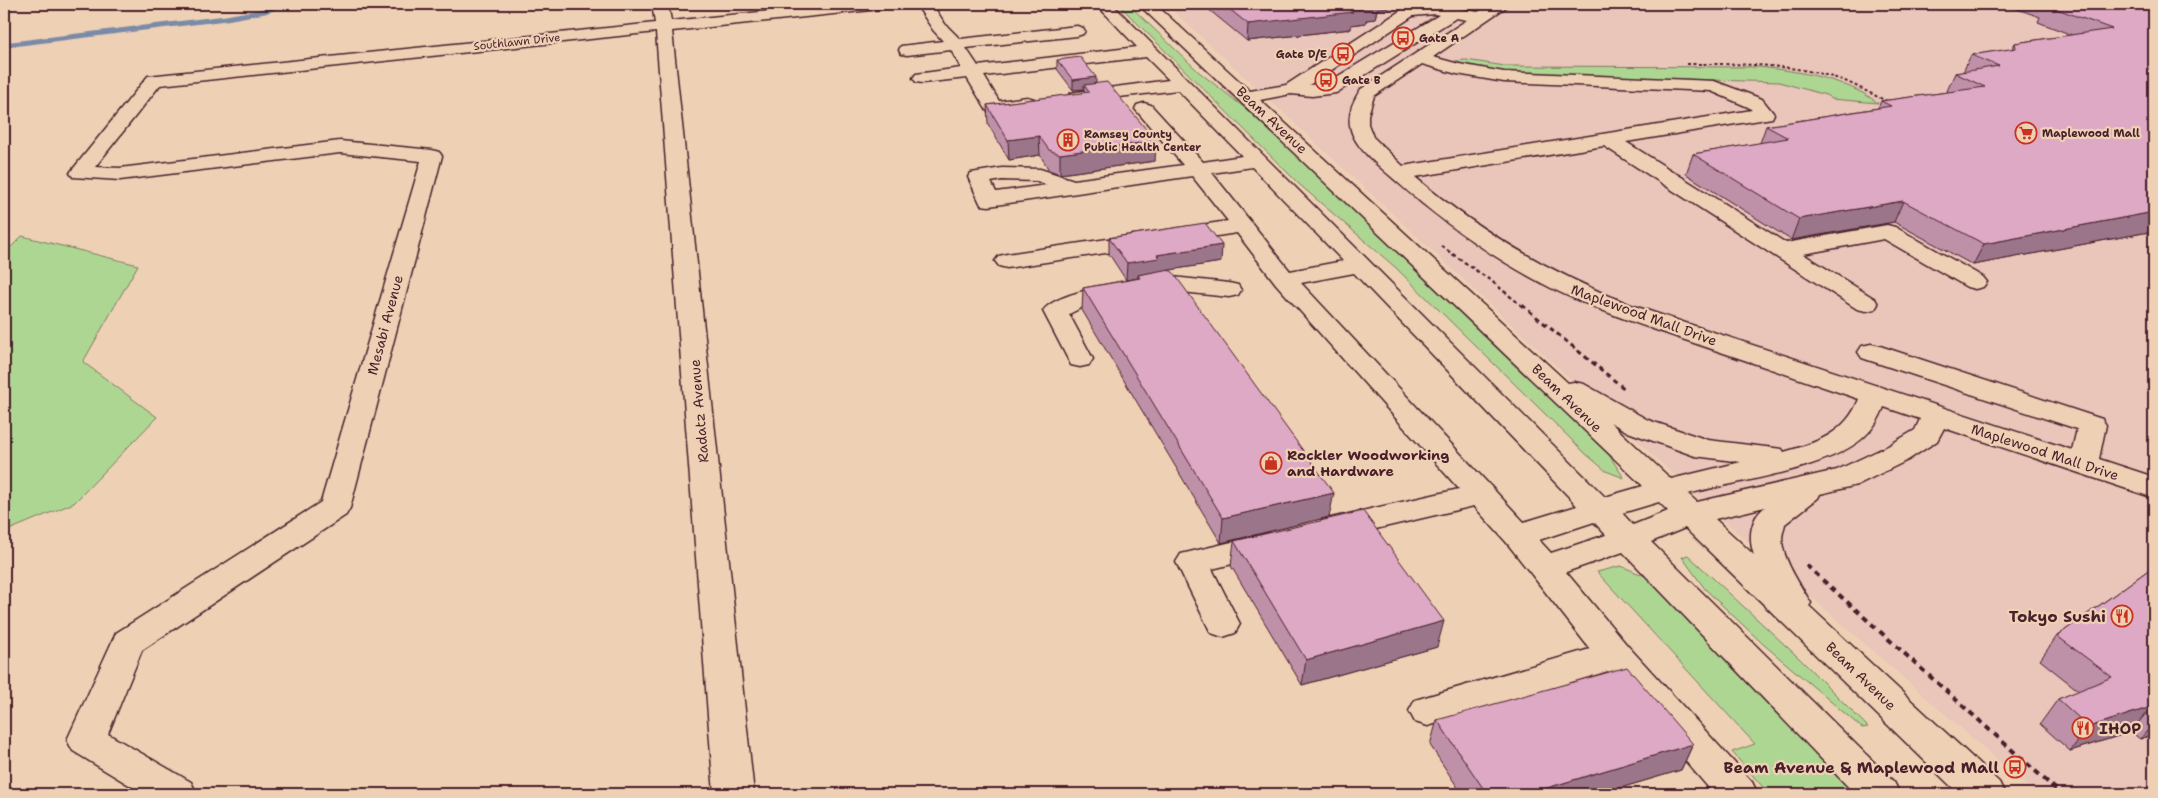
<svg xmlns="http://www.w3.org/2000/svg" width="2158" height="798" viewBox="0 0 2158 798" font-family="'Shantell Sans',sans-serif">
<rect width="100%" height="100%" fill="#eed1b5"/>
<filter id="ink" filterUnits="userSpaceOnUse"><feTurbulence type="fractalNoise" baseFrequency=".02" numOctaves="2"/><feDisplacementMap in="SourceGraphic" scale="10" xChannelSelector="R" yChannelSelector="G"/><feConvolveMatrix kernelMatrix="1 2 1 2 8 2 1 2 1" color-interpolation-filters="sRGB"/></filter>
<g filter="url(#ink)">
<polygon fill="#e9c5ba" points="1166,4 2154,4 2154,794 2036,794 1712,510"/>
<g fill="#aed693" stroke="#7c7a5f">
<polygon points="1118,4 1128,4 1199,72 1260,120 1609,455 1624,478 1606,471 1586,454 1395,267 1300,185"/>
<path d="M1466,60L1505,66L1758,67C1798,71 1845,78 1878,103L1832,99L1826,95L1779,82L1508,74L1473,68L1455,61Z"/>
<polygon points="22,236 138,265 83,362 157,417 74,503 4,532 4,254"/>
<polygon points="1688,555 1799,658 1868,727 1862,728 1763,644 1705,589 1682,557"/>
<polygon points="1621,566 1645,576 1858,794 1769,794 1732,752 1755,744 1597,572"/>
</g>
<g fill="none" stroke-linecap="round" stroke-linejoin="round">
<polyline stroke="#7a8aa7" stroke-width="5" points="4,45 226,18 265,11 284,4"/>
<g stroke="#4a1f2b" stroke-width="3">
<g id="minor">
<polygon points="652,4 668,4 671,21 839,4 889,4 886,7 881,9 672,31 754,794 714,794 656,32 160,85 95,167 120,168 340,141 432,150 439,152 442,156 350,508 346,515 142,650 108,734 191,782 197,794 144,794 73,751 67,740 116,633 321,502 421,161 340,153 120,180 73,177 70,173 73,169 148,76 655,23"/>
<path d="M916,4H932L945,24L960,39L1077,26L1083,28L1085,31L1083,34L1077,36L966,48L978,66L1137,47L1096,4H1112L1605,497L1643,486L1138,4H1155L1250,91L1286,85L1403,9L1435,4L1478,12L1491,4H1509L1506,7L1433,57L1459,64L1504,72L1714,81L1762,99L1774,114L1772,118L1626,142L1786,243L1887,225L1895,227L1983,277L1987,282L1983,287L1975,289L1967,287L1884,239L1803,254L1875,299L1878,304L1875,309L1866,311L1857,309L1604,146L1415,177C1479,232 1552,273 1631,305L2072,450L2077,429L1862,358L1858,352L1862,346L1871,344L1880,346L2102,419L2106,425L2099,459L2154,477V498L1944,428L1937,441L1908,460L1857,485L1820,494L1818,498L1785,524C1784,529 1782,534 1782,539C1782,559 1801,586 1811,603L1809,606L1999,782L2005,794H1959L1685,528L1651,542L1894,782L1900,794H1855L1623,552L1566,572L1627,645L1752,782L1758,794H1714L1608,671L1428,726L1415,722L1409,711L1415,700L1590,649L1507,543L1474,506L1333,539L1322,536L1317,528L1322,520L1459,489L1276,284L1237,233L1007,268L999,266L995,261L999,256L1007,254L1228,221L1192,176L989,206L981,205L968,177L971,173L1002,168L1040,169L1074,180L1183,165L1135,109L1137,105L1144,103L1151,105L1203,162L1242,156L1178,90L1077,102L1071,101L1068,97L1071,93L1077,92L1169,80L1146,57L984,76L999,101L1027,97L1034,99L1036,103L1034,107C1020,110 1001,114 987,111L967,78L922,83L916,82L913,78L916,74L961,68L951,50L907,55L901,54L899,50L901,46L943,41L933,30ZM1435,14L1439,15L1325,84L1309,85L1413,16ZM1456,18L1467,20L1361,89C1331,132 1366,154 1396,181C1443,223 1494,259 1551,288C1596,310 1644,326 1691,342C1747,361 1803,380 1859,399C1846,433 1817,443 1784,452L1782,449L1708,440L1648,420L1584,384L1574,382L1568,383L1260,100L1291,94L1312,96L1336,93ZM1422,64L1457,74L1504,82L1711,91L1748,107L1752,110L1403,166L1373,137L1368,124V115L1374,96ZM1252,167L1343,261L1290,271L1212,173ZM1002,180L1037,181L1047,185L996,192L991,182ZM1354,273L1572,500L1577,506L1524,522L1301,283ZM1884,407L1920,419L1915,430L1888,446L1837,470L1697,502L1688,494C1736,481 1829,470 1865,436C1874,428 1880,417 1884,407ZM1610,422L1628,432L1695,456L1741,462L1671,479ZM1659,502L1668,511L1633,525L1622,513ZM1765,507C1750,518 1748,539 1754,555L1715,519ZM1594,522L1606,535L1551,553L1539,540Z"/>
<path d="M1163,276L1229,283L1238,285L1241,290L1238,295L1229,297L1163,290L1087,305L1069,314L1093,359L1089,365L1080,367L1071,365L1043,311C1057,290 1136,281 1163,276Z"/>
<polygon points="1270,533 1281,536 1286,544 1281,552 1212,569 1240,624 1235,633 1223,637 1211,633 1176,562 1181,554"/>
</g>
</g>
<path stroke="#4a1f2b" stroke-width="2" stroke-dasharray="3 2.5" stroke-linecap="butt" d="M1687,64C1740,64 1795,63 1845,81C1859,87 1873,95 1887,101"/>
<polyline stroke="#4a1f2b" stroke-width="2.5" stroke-dasharray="4 3" stroke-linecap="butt" points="1441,246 1494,283 1523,307"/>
<polyline stroke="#4a1f2b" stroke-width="3" stroke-dasharray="5 4" stroke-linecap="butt" points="1522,305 1626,390"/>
<polyline stroke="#4a1f2b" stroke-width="4" stroke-dasharray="6 5" stroke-linecap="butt" points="1806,565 2061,794"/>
<use href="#minor" fill="#eed1b5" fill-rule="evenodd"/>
</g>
<g fill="#be91a9" stroke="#4a1f2b">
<polygon points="1202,4 1424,4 1377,9 1375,19 1366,20 1366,23 1351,25 1351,29 1247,41"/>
<polygon points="2003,4 2154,4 2154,231 1973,265 1894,222 1791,240 1686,174 1693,154 1760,143 1766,126 1878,108 1881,101 1948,92 1947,91 1955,73 1963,72 1971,55 2012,49 2015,43 2072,35 2038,22 2040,17"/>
<polygon points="1057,60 1096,84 1155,161 1060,174 1049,170 1040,155 1009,160 988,124 987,105 1084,93 1084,89 1073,90 1057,69"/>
<polygon points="1109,238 1221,262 1169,270 1329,517 1221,543 1082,310 1083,288 1138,278 1126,280 1109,254"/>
<polygon points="1234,541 1437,647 1302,685 1231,566"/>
<polygon points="2154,566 2154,734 2140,739 2131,732 2070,751 2040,724 2058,699 2079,691 2040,660 2057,636"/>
<polygon points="1437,720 1693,744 1681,770 1600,794 1462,794 1430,745"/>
</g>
<g fill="#9b768a" stroke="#4a1f2b">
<polygon points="1365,4 1424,4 1377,9 1375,19 1366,20 1366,23 1351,25 1351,29 1247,41 1248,24 1348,9"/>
<polygon points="1096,77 1096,87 1084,85 1084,89 1073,90 1073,80"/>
<polygon points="1039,136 1040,155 1009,160 1008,140"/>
<polygon points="1156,141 1155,161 1060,174 1060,154"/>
<polygon points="1903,201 1894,222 1791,240 1799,219"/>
<polygon points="2154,212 2154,231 1973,265 1984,244"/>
<polygon points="1222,245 1221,262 1138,275 1138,278 1126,280 1127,263 1157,255"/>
<polygon points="1334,493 1329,517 1221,543 1223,518"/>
<polygon points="1444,621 1437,647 1302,685 1306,660"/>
<polygon points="2151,707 2131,732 2070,751 2089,727"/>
<polygon points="2154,723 2154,734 2140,739"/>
<polygon points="1693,744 1681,770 1600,794 1527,794"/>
</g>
<g fill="#dda9c5" stroke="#4a1f2b">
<polygon points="1223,4 1365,4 1364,4 1368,7 1348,9 1353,12 1248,24"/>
<polygon points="2053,4 2154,4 2154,212 1984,244 1903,201 1799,219 1693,154 1788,138 1766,126 1891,106 1881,101 1985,87 1955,73 1999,66 1971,55 2016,48 2015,43 2112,29 2046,5"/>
<polygon points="1080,57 1096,77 1073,80 1057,60"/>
<polygon points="1107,82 1156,141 1060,154 1049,150 1039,136 1008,140 987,105 1089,92 1084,85"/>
<polygon points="1205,223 1222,245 1157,255 1159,258 1127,263 1109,238"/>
<polygon points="1164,270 1172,271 1334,493 1223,518 1083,288 1140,278 1138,275"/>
<polygon points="1363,511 1444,621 1306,660 1234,541"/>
<polygon points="2154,566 2154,709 2151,707 2089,727 2058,699 2112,677 2057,636"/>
<polygon points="1627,667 1693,744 1527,794 1487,794 1437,720"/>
</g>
</g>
<defs>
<g id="bus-ring" transform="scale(1.125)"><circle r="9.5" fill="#eed1b5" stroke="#c8321e" stroke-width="1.5"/><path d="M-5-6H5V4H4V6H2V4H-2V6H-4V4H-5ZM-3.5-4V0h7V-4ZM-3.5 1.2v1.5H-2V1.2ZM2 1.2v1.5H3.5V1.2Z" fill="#c8321e"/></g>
<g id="supermarket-ring" transform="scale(1.125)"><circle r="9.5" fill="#eed1b5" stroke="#c8321e" stroke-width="1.5"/><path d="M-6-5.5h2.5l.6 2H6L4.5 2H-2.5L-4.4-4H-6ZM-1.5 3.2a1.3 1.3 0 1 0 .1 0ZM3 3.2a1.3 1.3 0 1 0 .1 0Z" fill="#c8321e"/></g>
<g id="building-ring" transform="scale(1.125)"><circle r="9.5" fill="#eed1b5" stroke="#c8321e" stroke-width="1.5"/><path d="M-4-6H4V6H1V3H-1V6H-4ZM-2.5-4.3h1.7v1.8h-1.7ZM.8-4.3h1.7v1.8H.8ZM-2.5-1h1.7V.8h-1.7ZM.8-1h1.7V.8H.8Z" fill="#c8321e"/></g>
<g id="shop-ring" transform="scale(1.125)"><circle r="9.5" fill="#eed1b5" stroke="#c8321e" stroke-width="1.5"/><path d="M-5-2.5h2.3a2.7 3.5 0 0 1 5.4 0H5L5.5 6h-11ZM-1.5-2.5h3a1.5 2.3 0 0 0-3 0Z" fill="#c8321e"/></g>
<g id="restaurant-ring" transform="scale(1.125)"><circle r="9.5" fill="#eed1b5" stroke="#c8321e" stroke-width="1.5"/><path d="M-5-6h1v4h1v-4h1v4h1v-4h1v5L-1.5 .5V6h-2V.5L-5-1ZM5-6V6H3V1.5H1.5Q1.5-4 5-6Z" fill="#c8321e"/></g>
</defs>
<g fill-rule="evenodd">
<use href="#bus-ring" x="1403" y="38"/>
<use href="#bus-ring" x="1343" y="54"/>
<use href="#bus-ring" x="1326" y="80"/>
<use href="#supermarket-ring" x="2026" y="133"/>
<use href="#building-ring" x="1068" y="140"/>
<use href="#shop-ring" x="1271" y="463"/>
<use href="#restaurant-ring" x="2122" y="616"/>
<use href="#restaurant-ring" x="2083" y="728"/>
<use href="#bus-ring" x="2015" y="767"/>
</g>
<g text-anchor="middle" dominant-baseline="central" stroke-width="4.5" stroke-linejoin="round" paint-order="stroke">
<g font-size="11" font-weight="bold" fill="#4a1f2b" stroke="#eed1b5" text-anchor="start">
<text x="1419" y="38">Gate A</text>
<text x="1327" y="54" text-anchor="end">Gate D/E</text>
<text x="1342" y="80">Gate B</text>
<text x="2042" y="133">Maplewood Mall</text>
<text x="1084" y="134">Ramsey County<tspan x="1084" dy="13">Public Health Center</tspan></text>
</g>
<g font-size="11" fill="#4a1f2b" stroke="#eed1b5">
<text transform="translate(517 42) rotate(-6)">Southlawn Drive</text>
</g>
<g font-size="14" fill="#4a1f2b" stroke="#eed1b5">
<text transform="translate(1272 120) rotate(43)">Beam Avenue</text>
<text transform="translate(1644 315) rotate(20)">Maplewood Mall Drive</text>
<text transform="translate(385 325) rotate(-75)">Mesabi Avenue</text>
<text transform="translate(1567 398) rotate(44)">Beam Avenue</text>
<text transform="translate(699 411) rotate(-95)">Radatz Avenue</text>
<text transform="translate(2045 452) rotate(18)">Maplewood Mall Drive</text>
<text transform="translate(1861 676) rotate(44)">Beam Avenue</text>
</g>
<g font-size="14" font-weight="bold" fill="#4a1f2b" stroke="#eed1b5" text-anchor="start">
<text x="1287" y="455">Rockler Woodworking<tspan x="1287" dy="16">and Hardware</tspan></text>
</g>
<g font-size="16" font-weight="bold" fill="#4a1f2b" stroke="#eed1b5" text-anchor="end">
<text x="2106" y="616">Tokyo Sushi</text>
<text x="2099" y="728" text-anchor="start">IHOP</text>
<text x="1999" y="767">Beam Avenue &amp; Maplewood Mall</text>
</g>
</g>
<rect width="2158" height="798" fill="none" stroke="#eed1b5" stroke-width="20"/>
<rect x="10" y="10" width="2138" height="778" fill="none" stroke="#4a1f2b" stroke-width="2" filter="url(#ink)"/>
</svg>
